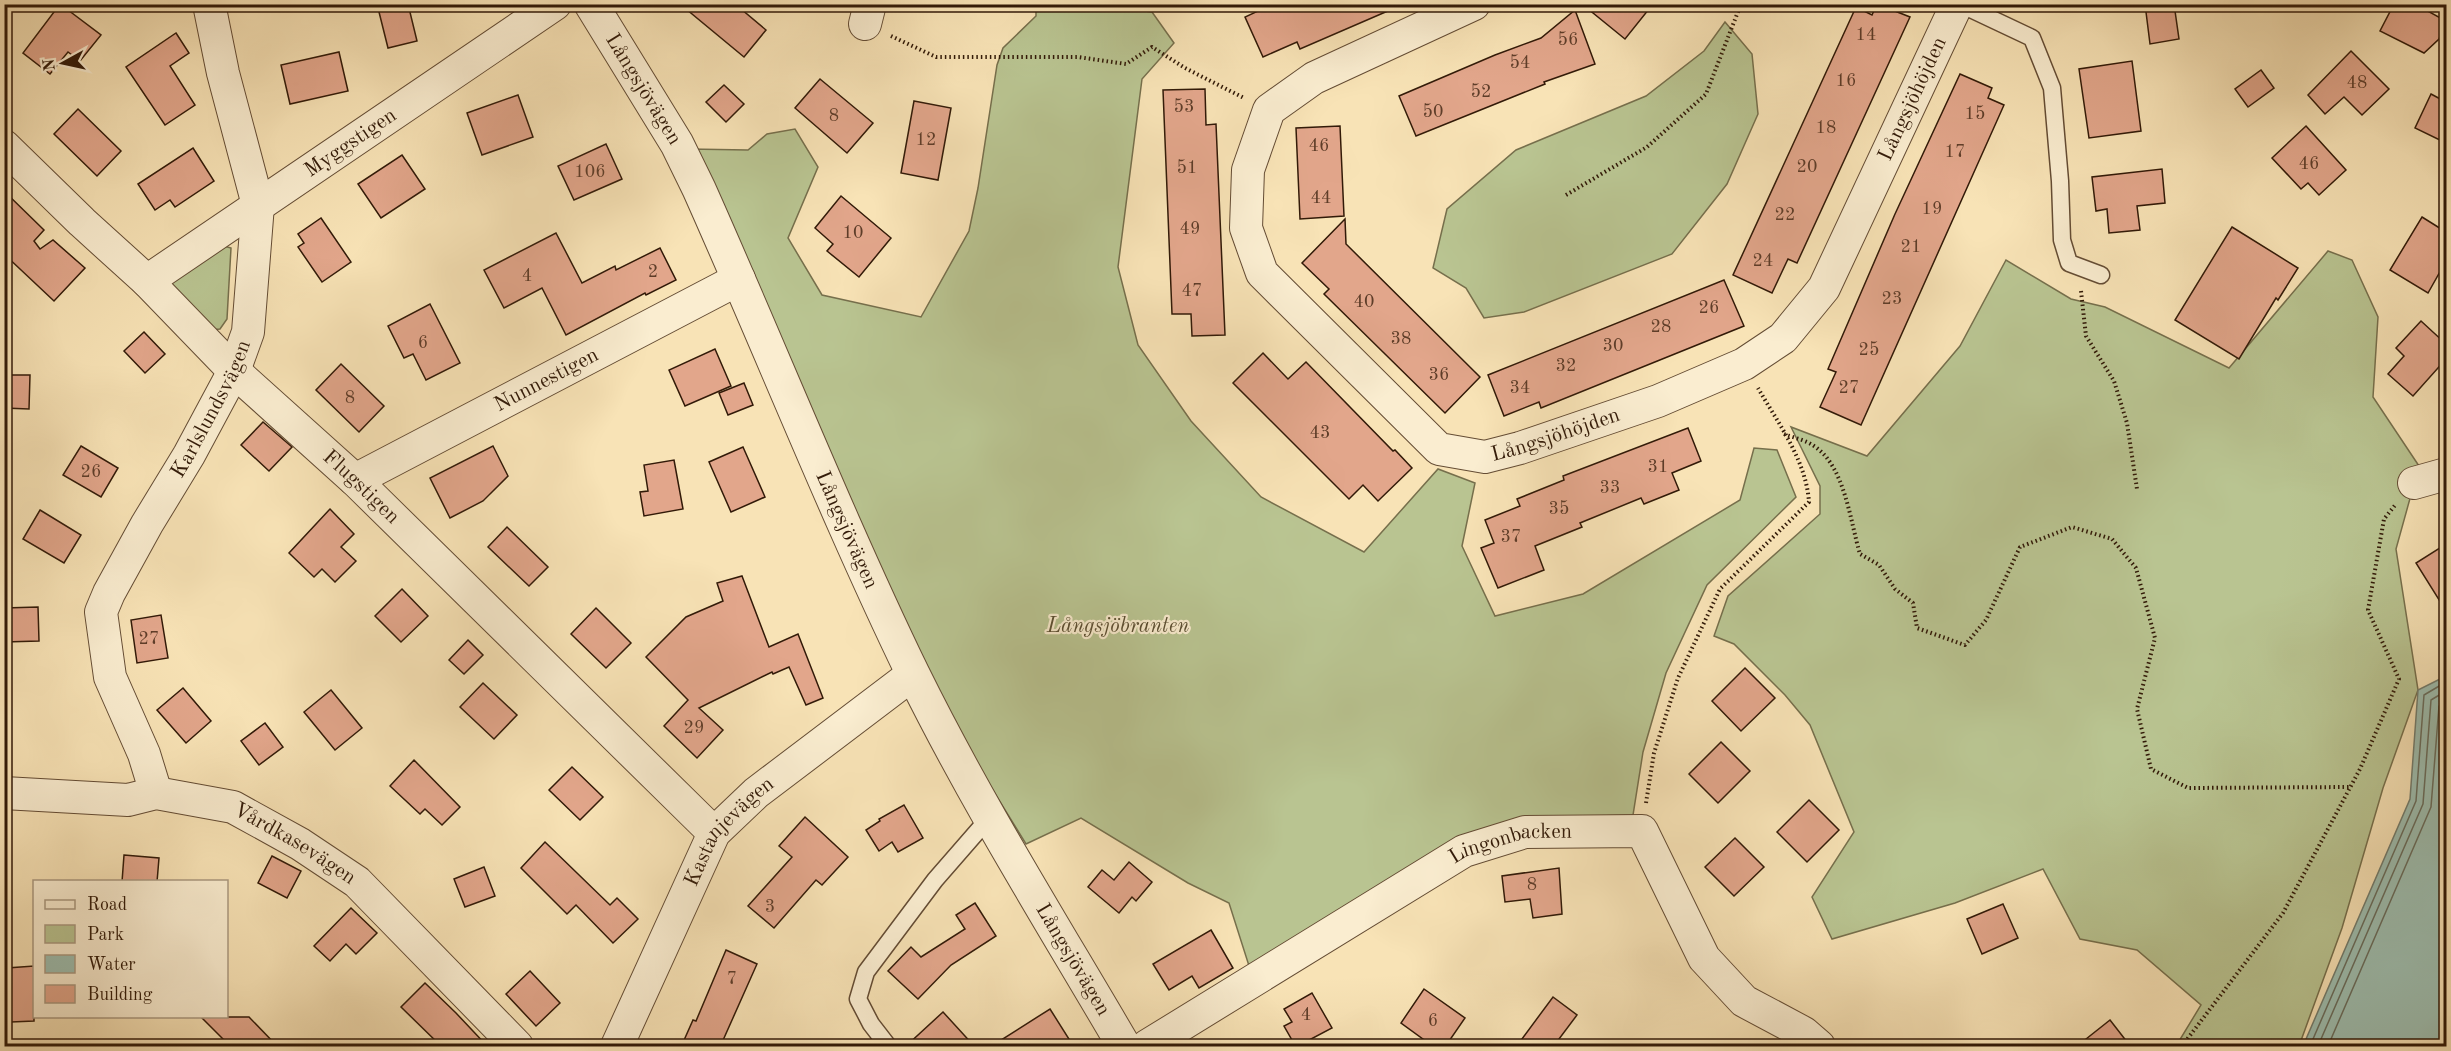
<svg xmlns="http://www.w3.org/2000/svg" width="2451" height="1051" viewBox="0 0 2451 1051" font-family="'Old Standard TT',serif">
<rect width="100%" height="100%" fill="#f8e3b6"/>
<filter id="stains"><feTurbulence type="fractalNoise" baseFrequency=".00333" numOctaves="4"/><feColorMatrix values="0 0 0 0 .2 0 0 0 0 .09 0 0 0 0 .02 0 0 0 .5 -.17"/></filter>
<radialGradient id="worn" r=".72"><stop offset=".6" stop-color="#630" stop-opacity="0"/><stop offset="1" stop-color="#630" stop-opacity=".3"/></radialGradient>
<g fill="#b9c491" stroke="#766f4c" stroke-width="1.5">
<polygon points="1036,5 1116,5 1123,8 1152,12 1174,43 1142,79 1118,267 1138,345 1191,421 1261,497 1364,552 1438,469 1475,483 1462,546 1495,616 1583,594 1740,500 1754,448 1777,450 1796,497 1707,585 1666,673 1643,752 1633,815 1524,818 1250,969 1229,903 1188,883 1081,818 1026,844 920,672 689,149 748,150 767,134 795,129 818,167 788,238 822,295 921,317 969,231 978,188 997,65 1003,48 1036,16"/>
<polygon points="1725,22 1752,54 1758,114 1727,184 1672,254 1524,312 1484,318 1466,288 1433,268 1447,209 1516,150 1646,96 1704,51"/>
<polygon points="217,244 231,248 227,319 220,329 210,330 171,287 173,274"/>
<polygon points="2328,251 2352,260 2378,317 2373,397 2419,466 2396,549 2418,690 2383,788 2342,928 2299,1046 2176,1046 2201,1005 2137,950 2080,939 2043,869 1955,903 1832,939 1812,897 1854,832 1810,725 1785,695 1734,644 1714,636 1728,596 1820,514 1820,486 1791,427 1867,456 1960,346 2006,260 2071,299 2105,307 2229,368"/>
</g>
<polygon fill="#9dbeb0" stroke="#727c6d" stroke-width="1.5" points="2446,676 2446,1046 2303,1046 2410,799 2418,690"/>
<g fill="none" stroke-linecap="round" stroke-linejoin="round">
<g stroke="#686c5c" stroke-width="1.5">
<polyline points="2310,1046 2416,801 2424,695 2446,682"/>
<polyline points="2318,1046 2423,804 2431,700 2446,691"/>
<polyline points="2328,1046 2431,807 2439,706 2446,701"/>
</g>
</g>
<g fill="#e2a68b" stroke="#321a08" stroke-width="1.5">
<polygon points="60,4 101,35 80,61 68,52 50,74 23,53"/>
<polygon points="377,4 408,4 417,41 388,48"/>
<polygon points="680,4 735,4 766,30 744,57"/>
<polygon points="1273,4 1404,4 1300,49 1297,42 1263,57 1245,17"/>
<polygon points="1582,4 1653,4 1625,39"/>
<polygon points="1877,4 1910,17 1797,263 1788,259 1772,293 1733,275 1856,7 1872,15"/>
<polygon points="2145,4 2174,4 2179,39 2150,44"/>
<polygon points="2394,4 2415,4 2446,21 2439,39 2424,53 2380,31"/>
<polygon points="1575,10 1595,64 1544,82 1545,84 1416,136 1399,96 1495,55 1541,38"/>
<polygon points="176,33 189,53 170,66 195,105 165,125 126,67"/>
<polygon points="2351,51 2389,89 2362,115 2344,97 2325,114 2308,95"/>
<polygon points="339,52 348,91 290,104 281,65"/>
<polygon points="2132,61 2141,131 2089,138 2079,69"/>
<polygon points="2261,70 2274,88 2248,107 2235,89"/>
<polygon points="1960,74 1992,88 1988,98 2004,105 1861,425 1820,407 1836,372 1828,369 1895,214"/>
<polygon points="820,79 873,123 847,153 795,108"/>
<polygon points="724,85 744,104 726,122 706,102"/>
<polygon points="1205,89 1206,125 1216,124 1225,335 1192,336 1191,314 1172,314 1163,90"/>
<polygon points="2431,94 2446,102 2446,143 2415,128"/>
<polygon points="518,95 533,137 482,155 467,113"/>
<polygon points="914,101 951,108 938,180 901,173"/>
<polygon points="78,109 121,151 97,176 54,134"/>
<polygon points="1340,126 1344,216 1300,219 1296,128"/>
<polygon points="2306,126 2346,170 2319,195 2308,183 2301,189 2272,158"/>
<polygon points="606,144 622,179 574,200 558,166"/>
<polygon points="193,148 214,181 175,207 170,200 155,210 138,184"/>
<polygon points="402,155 425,189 381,218 358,184"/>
<polygon points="2162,169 2165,203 2137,206 2140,230 2109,233 2107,209 2096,211 2092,177"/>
<polygon points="4,191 44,230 34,241 40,249 53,240 85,268 54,301 4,254"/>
<polygon points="841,196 891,238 859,277 827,251 833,244 815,228"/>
<polygon points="2422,217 2446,232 2446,261 2428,293 2390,270"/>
<polygon points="321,218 351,262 322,282 298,247 304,243 298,234"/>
<polygon points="1345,219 1346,244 1480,377 1445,413 1324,294 1329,289 1302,263"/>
<polygon points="2232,227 2298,268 2278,300 2276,298 2239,359 2175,320"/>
<polygon points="556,233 582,283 615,266 616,270 660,248 676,280 646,295 645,293 566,335 542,288 504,308 484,270"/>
<polygon points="1724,280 1744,326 1541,408 1539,402 1504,416 1488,375"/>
<polygon points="430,304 460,363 426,380 413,354 404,358 388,326"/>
<polygon points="2421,321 2446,344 2446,359 2413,396 2388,374 2404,356 2396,348"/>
<polygon points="144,332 165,354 145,373 124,351"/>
<polygon points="715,349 731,386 685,406 669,370"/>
<polygon points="1263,353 1288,379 1306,362 1393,451 1395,450 1412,468 1378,501 1363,485 1349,499 1233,383"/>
<polygon points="341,364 384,406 359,432 316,390"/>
<polygon points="4,375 30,375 29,409 4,408"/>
<polygon points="744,383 753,405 728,415 719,393"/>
<polygon points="263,422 292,447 269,471 241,445"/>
<polygon points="1688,428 1701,461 1672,473 1679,490 1644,504 1641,498 1580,523 1582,527 1535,546 1544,570 1498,588 1481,548 1494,543 1485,520 1520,506 1517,499 1564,480 1563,476"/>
<polygon points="81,446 118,468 101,497 63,475"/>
<polygon points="493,446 508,476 483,501 450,518 430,478"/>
<polygon points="743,447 765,497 731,512 709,462"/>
<polygon points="674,460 683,509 644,516 640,492 648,491 644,465"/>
<polygon points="330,509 354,534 341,547 356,561 335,582 322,569 314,577 289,553"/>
<polygon points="40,510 81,535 64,563 23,539"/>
<polygon points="507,527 548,567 529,586 488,547"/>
<polygon points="2446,544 2446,611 2416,563"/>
<polygon points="742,576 769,647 798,634 823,698 806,705 789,667 773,674 772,672 699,708 723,730 697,758 664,726 688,700 646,657 686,617 723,601 717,583"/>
<polygon points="402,589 428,616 401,642 375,616"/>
<polygon points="38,607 39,641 4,642 4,608"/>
<polygon points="596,608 631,643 606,668 571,634"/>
<polygon points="161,615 168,658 137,663 131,620"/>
<polygon points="468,640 483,655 464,674 449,660"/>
<polygon points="1745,668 1775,698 1741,731 1712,701"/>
<polygon points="483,683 517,715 494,739 460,707"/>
<polygon points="183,688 211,721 186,743 157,710"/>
<polygon points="331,690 362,728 335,750 304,712"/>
<polygon points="265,723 283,747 259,765 241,741"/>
<polygon points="1721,742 1750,771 1718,803 1689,774"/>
<polygon points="414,760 460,807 442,825 425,809 420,814 390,786"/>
<polygon points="572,767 603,797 580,820 549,790"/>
<polygon points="1809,800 1839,830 1807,862 1777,832"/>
<polygon points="904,805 923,838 898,852 892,842 879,851 866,830 880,821 879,819"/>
<polygon points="805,817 848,857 822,885 816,880 774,928 748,906 792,857 779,846"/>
<polygon points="1735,838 1764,867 1734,896 1705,867"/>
<polygon points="545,842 610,905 617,898 638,919 613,943 576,905 567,914 521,868"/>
<polygon points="124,855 159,858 157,882 122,882"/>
<polygon points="272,856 301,871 287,898 258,883"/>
<polygon points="1129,862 1152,882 1136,901 1132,897 1119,913 1088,887 1102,870 1114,880"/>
<polygon points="484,867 495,896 465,907 454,879"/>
<polygon points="1559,868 1562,914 1533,918 1530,899 1505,902 1502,876"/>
<polygon points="975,903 996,936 951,965 918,999 888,971 911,947 921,957 965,929 956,915"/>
<polygon points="2003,904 2018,938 1982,954 1967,919"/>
<polygon points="351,908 377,933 356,954 346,944 330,961 314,946"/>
<polygon points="1211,930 1233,968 1199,988 1192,976 1169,990 1153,964"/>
<polygon points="726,950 757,964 720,1047 681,1047 693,1020 696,1021"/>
<polygon points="34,966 34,1021 11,1022 7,968"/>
<polygon points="530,971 560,1003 536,1026 506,994"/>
<polygon points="425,983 456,1013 488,1047 442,1047 401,1007"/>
<polygon points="1424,989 1465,1018 1445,1047 1434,1047 1401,1023"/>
<polygon points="1312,993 1332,1028 1296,1047 1284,1026 1292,1022 1284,1009"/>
<polygon points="1553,997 1577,1015 1553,1047 1516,1047"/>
<polygon points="1050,1009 1074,1047 990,1047"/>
<polygon points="943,1012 975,1047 905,1047"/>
<polygon points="201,1017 249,1017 278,1047 231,1047"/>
<polygon points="2110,1020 2131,1047 2076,1047"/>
</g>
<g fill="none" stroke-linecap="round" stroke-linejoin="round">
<g stroke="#644c34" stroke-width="19">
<g id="service">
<polyline points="1960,4 2032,38 2052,88 2060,181 2062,240 2069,263 2101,275"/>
<polyline points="888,1046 871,1024 858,999 866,972 935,880 989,818"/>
</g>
</g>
<g stroke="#644c34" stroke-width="34">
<g id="minor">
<path id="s1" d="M1474,4L1314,78L1269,110L1248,170L1246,228L1262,273L1439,449L1485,457L1520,448L1658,401L1744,364L1783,338L1824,288L1957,4"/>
<polyline points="865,24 870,4"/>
<path id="s2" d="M4,146L82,222L147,281L234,371L355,480L714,833"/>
<path id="s3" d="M147,281L555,4"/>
<path id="s4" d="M355,480L739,279"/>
<polyline points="2414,483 2446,474"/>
<path id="s5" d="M4,793L128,800L156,793L233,807L300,844L357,882L517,1046"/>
<path id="s6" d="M156,793L144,754L110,677L101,612L109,593L147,524L189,455L234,371L248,332L258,205L223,73L209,4"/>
<path id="s7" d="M617,1046L714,833L756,793L913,674"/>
<path id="s8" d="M1147,1046L1464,851L1525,832L1642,831L1704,958L1744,1001L1804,1033L1819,1046"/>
</g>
</g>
<g stroke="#644c34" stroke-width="35">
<g id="tertiary">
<path id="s9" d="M591,4L677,144L699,189C771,350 836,515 913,674C976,802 1052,923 1124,1046"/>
</g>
</g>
<g stroke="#321a08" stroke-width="4" stroke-dasharray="1.5 3" stroke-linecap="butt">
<polyline points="891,36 936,57 1078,57 1126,64 1152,47 1185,68 1244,98"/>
<polyline points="1566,195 1647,147 1706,94 1741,4"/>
<polyline points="2081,291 2086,336 2114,381 2127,423 2137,489"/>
<path d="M1784,434C1794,438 1806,440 1814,446C1845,466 1850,521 1860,554L1879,565L1895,589L1913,603L1917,628L1965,645L1986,620L2020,547L2072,527L2112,539L2136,568L2155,638L2137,709L2151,769L2188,788L2350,787"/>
<path d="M1646,803L1654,753L1678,678L1720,589L1809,502C1806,460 1778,423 1758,388"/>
<polyline points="2182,1046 2283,913 2360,769 2399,679 2368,610 2384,519 2396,504"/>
</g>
<use href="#service" stroke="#faedd0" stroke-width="16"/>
<use href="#minor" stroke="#faedd0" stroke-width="32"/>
<use href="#tertiary" stroke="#faedd0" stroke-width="33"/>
</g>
<g text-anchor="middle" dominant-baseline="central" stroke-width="4.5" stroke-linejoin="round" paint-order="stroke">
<g font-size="18" fill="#5e3d29">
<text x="1866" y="35">14</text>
<text x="1568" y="40">56</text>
<text x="1520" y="63">54</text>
<text x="1846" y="81">16</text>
<text x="2357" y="83">48</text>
<text x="1481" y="92">52</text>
<text x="1184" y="107">53</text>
<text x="1433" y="112">50</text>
<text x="1975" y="114">15</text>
<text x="834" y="116">8</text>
<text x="1826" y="128">18</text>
<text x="926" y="140">12</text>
<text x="1319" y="146">46</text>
<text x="1955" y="152">17</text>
<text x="2309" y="164">46</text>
<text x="1807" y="167">20</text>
<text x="1187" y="168">51</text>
<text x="590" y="172">106</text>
<text x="1321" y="198">44</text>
<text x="1932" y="209">19</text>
<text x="1785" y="215">22</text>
<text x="1190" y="229">49</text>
<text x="853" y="233">10</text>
<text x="1911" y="247">21</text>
<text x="1763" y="261">24</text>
<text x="653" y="272">2</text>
<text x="527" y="276">4</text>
<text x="1192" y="291">47</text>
<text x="1892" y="299">23</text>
<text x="1364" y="302">40</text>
<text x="1709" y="308">26</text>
<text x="1661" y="327">28</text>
<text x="1401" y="339">38</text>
<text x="423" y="343">6</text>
<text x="1613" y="346">30</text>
<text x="1869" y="350">25</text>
<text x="1566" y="366">32</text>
<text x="1439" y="375">36</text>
<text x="1520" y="388">34</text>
<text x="1849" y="388">27</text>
<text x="350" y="398">8</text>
<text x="1320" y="433">43</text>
<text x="1658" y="467">31</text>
<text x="91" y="472">26</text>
<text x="1610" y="488">33</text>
<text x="1559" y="509">35</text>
<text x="1511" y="537">37</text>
<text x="149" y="639">27</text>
<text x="694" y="728">29</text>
<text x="1532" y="885">8</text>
<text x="770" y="907">3</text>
<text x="732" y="979">7</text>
<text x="1306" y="1015">4</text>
<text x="1433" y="1021">6</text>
</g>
<g font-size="21" fill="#321a08" stroke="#faedd0">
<text stroke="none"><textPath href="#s9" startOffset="100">Långsjövägen</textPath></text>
<text stroke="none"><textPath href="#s1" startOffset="1293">Långsjöhöjden</textPath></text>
<text stroke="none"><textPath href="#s3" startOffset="246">Myggstigen</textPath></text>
<text stroke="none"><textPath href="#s4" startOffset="216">Nunnestigen</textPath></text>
<text stroke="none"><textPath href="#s6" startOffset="422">Karlslundsvägen</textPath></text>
<text stroke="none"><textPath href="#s1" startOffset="771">Långsjöhöjden</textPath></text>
<text stroke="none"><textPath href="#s2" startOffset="494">Flugstigen</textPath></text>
<text stroke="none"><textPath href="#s9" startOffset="586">Långsjövägen</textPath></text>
<text stroke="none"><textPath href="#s7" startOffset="244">Kastanjevägen</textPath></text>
<text stroke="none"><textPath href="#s5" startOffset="303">Vårdkasevägen</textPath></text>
<text stroke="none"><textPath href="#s8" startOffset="420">Lingonbacken</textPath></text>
<text stroke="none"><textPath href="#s9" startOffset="1072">Långsjövägen</textPath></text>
</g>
<g font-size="21" font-style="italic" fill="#5a4d31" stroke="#faedd0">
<text x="1118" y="626">Långsjöbranten</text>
</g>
</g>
<rect width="2451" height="1051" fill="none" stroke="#f8e3b6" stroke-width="24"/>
<rect x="6" y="6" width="2439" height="1039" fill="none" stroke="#321a08" stroke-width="3"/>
<rect x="12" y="12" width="2427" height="1027" fill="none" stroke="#321a08" stroke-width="1.5"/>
<rect x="33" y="880" width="195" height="138" fill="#faedd0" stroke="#aa9980" stroke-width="1.5"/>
<rect x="45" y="900" width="30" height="9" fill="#faedd0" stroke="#aa9980" stroke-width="1.5"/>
<text x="87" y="910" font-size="18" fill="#321a08">Road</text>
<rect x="45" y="925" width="30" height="18" fill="#b9c491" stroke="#aa9980" stroke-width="1.5"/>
<text x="87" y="940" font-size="18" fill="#321a08">Park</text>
<rect x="45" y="955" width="30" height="18" fill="#9dbeb0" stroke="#aa9980" stroke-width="1.5"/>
<text x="87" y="970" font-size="18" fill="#321a08">Water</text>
<rect x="45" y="985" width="30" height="18" fill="#e2a68b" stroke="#aa9980" stroke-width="1.5"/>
<text x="87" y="1000" font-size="18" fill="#321a08">Building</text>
<g transform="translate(63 63) rotate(262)" stroke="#faedd0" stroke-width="4.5" paint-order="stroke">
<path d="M0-4.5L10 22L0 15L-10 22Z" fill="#321a08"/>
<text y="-9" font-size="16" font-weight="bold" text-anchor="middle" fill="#321a08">N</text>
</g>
<rect width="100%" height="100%" filter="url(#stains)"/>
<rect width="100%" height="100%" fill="url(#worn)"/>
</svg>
